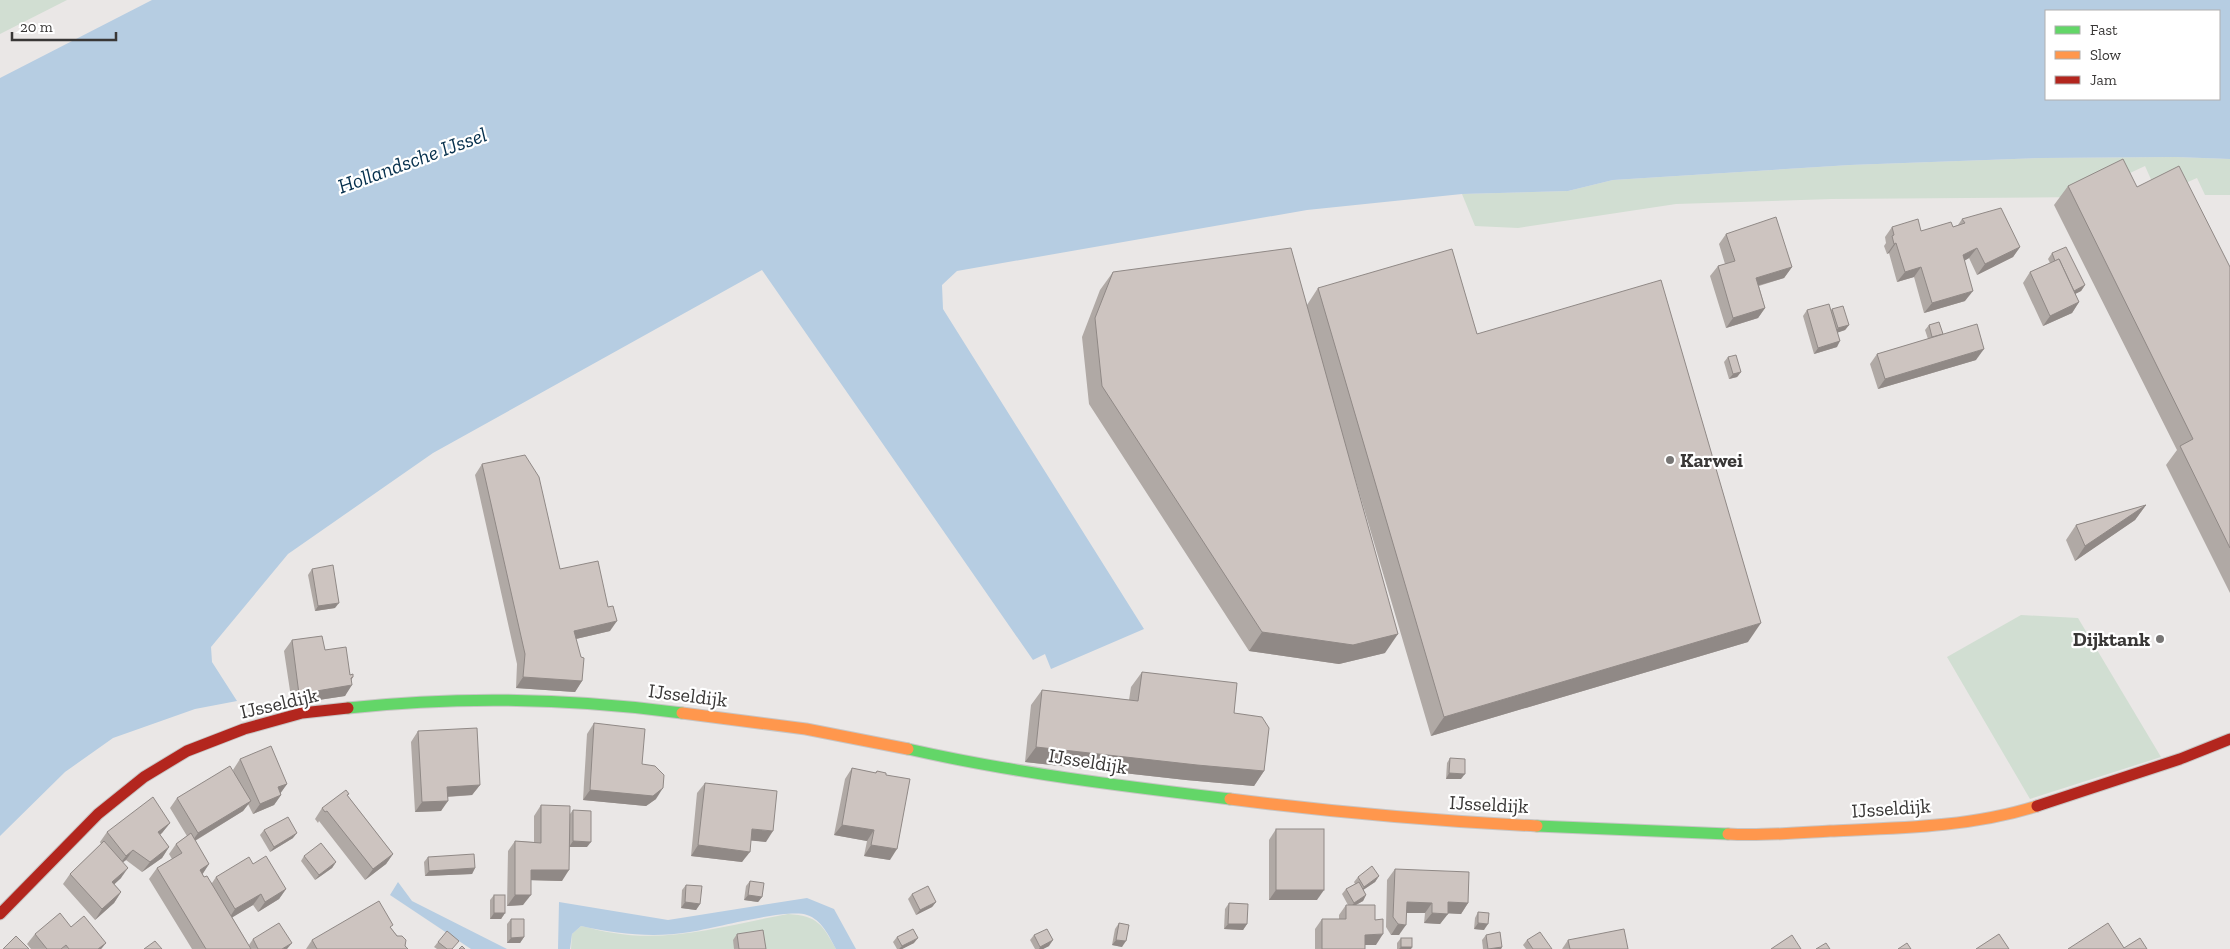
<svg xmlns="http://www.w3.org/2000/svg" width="2230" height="949" viewBox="0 0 2230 949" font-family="'Zilla Slab',serif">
<rect width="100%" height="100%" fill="#eae7e6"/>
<g fill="#d1ded2">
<polygon points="0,0 67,0 0,34"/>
<polygon points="2175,157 2230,159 2230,195 2205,195 2197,178 2158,195 2145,166 2085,194 2086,197 1832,199 1676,204 1518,228 1475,226 1462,194 1568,191 1613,180 1850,165 2042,158"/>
<polygon points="2021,615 2078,618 2161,757 2030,799 1947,657"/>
<path d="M788,914C818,916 822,924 836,949H571L572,934L581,926C592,928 603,932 614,933C671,943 732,924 788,914Z"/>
</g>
<g fill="#b6cde2" fill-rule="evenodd">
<path d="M152,0H2230V159L2175,157L2042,158L1850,165L1613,180L1568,191L1462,194L1307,210L957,271L942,285L943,309L1144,629L1051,669L1045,654L1033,660L762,270L433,453L288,554L211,647L212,662L237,701L195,709L113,738L65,772L0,836V78ZM2219,11V99H2046V11Z"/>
<polygon points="398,882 412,901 507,949 471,949 390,895"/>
<path d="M807,898L834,909L856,949H836C829,936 822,920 807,915C788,908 715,928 690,932C653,938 618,934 581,926L572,934L570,949H558L559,902L668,920Z"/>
</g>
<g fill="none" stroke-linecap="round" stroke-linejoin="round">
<g stroke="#c7c5c4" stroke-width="13">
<g id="fast">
<path d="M348,708C459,696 571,698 682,713"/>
<path d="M908,749C1014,773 1122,786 1230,799"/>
<polyline points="1537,826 1728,834"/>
</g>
</g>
<g stroke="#c7c5c4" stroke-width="13">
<g id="slow">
<polyline points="682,713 806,729 908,749"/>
<path d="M1230,799C1332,812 1434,821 1537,826"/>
<path d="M1728,834C1762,836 1796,833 1830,831C1899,828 1971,827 2037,806"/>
</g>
</g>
<g stroke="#c7c5c4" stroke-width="13">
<g id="jam">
<polyline points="2037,806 2180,759 2230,739"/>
<polyline points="0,914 98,814 144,777 187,751 244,729 302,713 348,708"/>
</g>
</g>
<use href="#fast" stroke="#63d668" stroke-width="11"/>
<use href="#slow" stroke="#ff974d" stroke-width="11"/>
<use href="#jam" stroke="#b3261e" stroke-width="11"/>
</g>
<g fill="#b0a9a5">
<polygon points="2068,186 2137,187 2230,267 2230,593 2166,465 2177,450 2054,205"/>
<polygon points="1962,219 2020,247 2013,257 1977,275 1969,258 1964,261 1965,301 1924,313 1914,277 1897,282 1889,253 1887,254 1884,246 1886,243 1885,237 1892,227 1921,231 1953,227 1958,225"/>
<polygon points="1726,234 1792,267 1784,278 1759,286 1765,308 1758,318 1726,328 1710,276 1718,266 1725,264 1719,244"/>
<polygon points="2052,253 2085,285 2081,291 2075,294 2079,302 2072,313 2043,326 2023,283 2030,272 2050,263 2048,259"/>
<polygon points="1113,272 1307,305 1318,288 1477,334 1748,642 1431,736 1347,451 1385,653 1339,664 1249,651 1089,404 1082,337 1100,290"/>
<polygon points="1832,309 1849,325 1845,330 1838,332 1837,347 1814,354 1803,316 1807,310 1831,310"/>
<polygon points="1929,325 1976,360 1878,389 1870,364 1877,354 1928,339 1925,330"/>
<polygon points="1728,357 1741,372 1737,377 1729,379 1724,362"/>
<polygon points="482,464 560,569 608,607 610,631 576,639 582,681 575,692 516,688 517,664 475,475"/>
<polygon points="2146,505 2135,520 2075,561 2066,540 2076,525"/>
<polygon points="312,569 335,608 315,611 308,575"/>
<polygon points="292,640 325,650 353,677 351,680 345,696 292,704 284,651"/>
<polygon points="1142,672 1234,713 1264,771 1254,786 1186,780 1025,762 1031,705 1042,690 1129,700 1131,687"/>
<polygon points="594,723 642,764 656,799 646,806 583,800 587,734"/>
<polygon points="418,731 480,785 472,795 448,797 441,811 415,812 411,742"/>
<polygon points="1450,758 1461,779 1446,779 1447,763"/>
<polygon points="240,759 287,784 280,793 281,795 274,805 253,814 248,804 243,811 195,841 209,864 202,874 204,877 212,883 216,877 253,864 286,889 279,899 258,912 253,905 232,917 251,949 192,949 149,879 157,868 172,859 169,854 176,844 187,836 170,808 177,798 235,775 233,770"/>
<polygon points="852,768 875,773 877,771 886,775 890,860 864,856 867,841 834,835 845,779"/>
<polygon points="705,783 766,842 751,840 742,862 691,856 697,793"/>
<polygon points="347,795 393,854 386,864 365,880 319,821 318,823 315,819 322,808"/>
<polygon points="541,805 570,814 573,810 587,847 569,847 562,881 531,880 523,905 507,906 508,851 515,841 534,842 534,816"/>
<polygon points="170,823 160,835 169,847 162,858 142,872 126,860 123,862 121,878 114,884 121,892 114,903 95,920 63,884 70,874 101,844 100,842 107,832"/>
<polygon points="1276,829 1317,900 1269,900 1269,840"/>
<polygon points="264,830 293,838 270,852 260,835"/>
<polygon points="304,856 336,862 332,868 315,880 301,861"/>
<polygon points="428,857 475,868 472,874 425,876 424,862"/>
<polygon points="1395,869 1468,903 1461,914 1448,913 1440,924 1424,923 1425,913 1406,913 1399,935 1391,935 1386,927 1387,880"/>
<polygon points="1379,876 1375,882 1363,890 1366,895 1363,901 1356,905 1376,945 1365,945 1365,949 1315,949 1315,929 1322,919 1339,919 1339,915 1346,905 1348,905 1342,894 1346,889 1355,884 1354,882 1358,877"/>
<polygon points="750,881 762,897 758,902 744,900 746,886"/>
<polygon points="686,885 700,904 696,910 681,908 682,890"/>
<polygon points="912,894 936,902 932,907 916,915 908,899"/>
<polygon points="494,895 505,913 501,919 490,919 490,900"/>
<polygon points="1229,903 1247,924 1243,930 1224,929 1225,909"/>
<polygon points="1478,912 1484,930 1474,929 1475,918"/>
<polygon points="511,919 524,937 520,943 507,943 507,924"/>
<polygon points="1119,923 1122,947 1112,945 1115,929"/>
<polygon points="71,927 106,943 101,949 31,949 27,944 35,934"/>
<polygon points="391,928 408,949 306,949 312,940"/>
<polygon points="737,934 766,949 734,949 733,940"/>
<polygon points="1034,935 1049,946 1043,949 1035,949 1030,940"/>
<polygon points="1486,935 1502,947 1501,949 1483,949 1482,940"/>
<polygon points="897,937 914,943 902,949 897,949 893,942"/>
<polygon points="1401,938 1412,947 1411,949 1397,949 1397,943"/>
<polygon points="253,939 288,949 251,949 249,945"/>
<polygon points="1527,940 1552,949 1526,949 1523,945"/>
<polygon points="1568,940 1628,949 1562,949"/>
<polygon points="438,942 453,949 437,949 434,947"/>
</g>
<g fill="#908986">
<polygon points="1896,243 1889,253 1887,254 1894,244"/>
<polygon points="2020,247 2013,257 1977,275 1985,264"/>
<polygon points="1977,248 1969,258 1955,266 1963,255"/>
<polygon points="1792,267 1784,278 1749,288 1756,278"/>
<polygon points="1921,267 1914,277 1897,282 1905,272"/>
<polygon points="2085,285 2081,291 2067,298 2071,293"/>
<polygon points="1973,291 1965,301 1924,313 1932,303"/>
<polygon points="2079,302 2072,313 2043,326 2050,316"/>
<polygon points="1765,308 1758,318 1726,328 1733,318"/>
<polygon points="1849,325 1845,330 1834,334 1838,328"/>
<polygon points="1840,341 1837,347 1814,354 1818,348"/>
<polygon points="1984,349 1976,360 1878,389 1885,379"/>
<polygon points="1741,372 1737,377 1729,379 1733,374"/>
<polygon points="2146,505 2135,520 2075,561 2085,546"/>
<polygon points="339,603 335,608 315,611 318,606"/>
<polygon points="617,621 610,631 567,641 574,631"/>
<polygon points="1761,623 1748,642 1431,736 1444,717"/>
<polygon points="1262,632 1398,634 1385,653 1339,664 1249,651"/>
<polygon points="353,677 347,686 352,685 345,696 292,704 299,694"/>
<polygon points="523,677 582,681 575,692 516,688"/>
<polygon points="1036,747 1264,771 1254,786 1186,780 1025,762"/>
<polygon points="1449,773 1465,774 1461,779 1446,779"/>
<polygon points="287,784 280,794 278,787"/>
<polygon points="480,785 472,795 440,797 447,787"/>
<polygon points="663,788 656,799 646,806 583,800 590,790"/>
<polygon points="281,795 274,805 253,814 260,804"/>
<polygon points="251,801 243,811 191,843 198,833"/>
<polygon points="448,801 441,811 415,812 422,802"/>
<polygon points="170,823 162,833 151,842 158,832"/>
<polygon points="842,825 874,830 867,841 834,835"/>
<polygon points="752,829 773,831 766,842 745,840"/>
<polygon points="297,833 293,838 270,852 274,847"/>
<polygon points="573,841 591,842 587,847 569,847"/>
<polygon points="698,845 750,852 742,862 691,856"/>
<polygon points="871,845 897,849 890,860 864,856"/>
<polygon points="169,847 162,858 142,872 150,862"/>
<polygon points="133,850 126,860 118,866 126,856"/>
<polygon points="393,854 386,864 365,880 373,869"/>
<polygon points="336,862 332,868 315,880 319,875"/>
<polygon points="209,864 202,875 200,870"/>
<polygon points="128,868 121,878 105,893 112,882"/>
<polygon points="475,868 472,874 425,876 429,871"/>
<polygon points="531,870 569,870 562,881 524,880"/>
<polygon points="1379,876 1375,882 1360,892 1364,887"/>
<polygon points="286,889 279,899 258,912 265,902"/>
<polygon points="1276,890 1324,890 1317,900 1269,900"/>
<polygon points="121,892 114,903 95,920 102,909"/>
<polygon points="261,894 253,905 228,920 235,909"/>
<polygon points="515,895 531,895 523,905 507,906"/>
<polygon points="748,895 762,897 758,902 744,900"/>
<polygon points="1366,895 1363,901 1350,908 1354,903"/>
<polygon points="685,902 700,904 696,910 681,908"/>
<polygon points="936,902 932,907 916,915 920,910"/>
<polygon points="1407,902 1432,903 1425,913 1399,913"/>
<polygon points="1448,902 1468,903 1461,914 1441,913"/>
<polygon points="494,913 505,913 501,919 490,919"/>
<polygon points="1432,913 1448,914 1440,924 1424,923"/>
<polygon points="1478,923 1488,924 1484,930 1474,929"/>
<polygon points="1228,924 1247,924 1243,930 1224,929"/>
<polygon points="1398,924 1406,925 1399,935 1391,935"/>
<polygon points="1383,934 1376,945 1357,945 1365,935"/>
<polygon points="524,937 520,943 507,943 511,938"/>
<polygon points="918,938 914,943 902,949 899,949 902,946"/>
<polygon points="1053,940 1049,946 1043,949 1039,949 1040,947"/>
<polygon points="1116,940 1126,941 1122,947 1112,945"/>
<polygon points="106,943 101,949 98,949"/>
<polygon points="292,943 287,949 282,949"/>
<polygon points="1401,947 1412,947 1411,949 1399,949"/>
<polygon points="1502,947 1501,949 1488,949"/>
</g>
<g fill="#cdc4c0" stroke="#908986">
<polygon points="2123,159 2137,187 2179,166 2230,267 2230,548 2180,446 2193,439 2068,186"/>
<polygon points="2001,208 2020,247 1985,264 1977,248 1963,255 1973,291 1932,303 1921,267 1905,272 1896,243 1894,244 1892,236 1894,235 1892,227 1918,219 1921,231 1951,222 1953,227 1965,223 1962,219"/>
<polygon points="1776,217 1792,267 1756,278 1765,308 1733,318 1718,266 1735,261 1726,234"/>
<polygon points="2066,247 2085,285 2074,291 2059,259 2055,261 2052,253"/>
<polygon points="1291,248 1398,634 1353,645 1262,632 1102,386 1095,318 1113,272"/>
<polygon points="1452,249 1477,334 1661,280 1761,623 1444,717 1318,288"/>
<polygon points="2059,259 2079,302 2050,316 2030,272"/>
<polygon points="1829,304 1840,341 1818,348 1807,310"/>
<polygon points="1843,306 1849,325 1838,328 1832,309"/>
<polygon points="1939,322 1943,334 1932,337 1929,325"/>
<polygon points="1977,324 1984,349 1885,379 1877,354"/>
<polygon points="1736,355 1741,372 1733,374 1728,357"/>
<polygon points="525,455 539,477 560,569 598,561 608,607 613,606 617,621 574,631 581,657 584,658 582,681 523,677 525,654 482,464"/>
<polygon points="2146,505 2085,546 2076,525"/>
<polygon points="333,565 339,603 318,606 312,569"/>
<polygon points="322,636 325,650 346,647 350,675 353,674 353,677 351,678 352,685 299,694 292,640"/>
<polygon points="1142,672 1237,683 1234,713 1262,717 1269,728 1264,771 1197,765 1036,747 1042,690 1138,701"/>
<polygon points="594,723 645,729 642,764 655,766 664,775 663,788 653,796 590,790"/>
<polygon points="477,728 480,785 447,787 448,801 422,802 418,731"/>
<polygon points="271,746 287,784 278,787 281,795 260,804 240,759"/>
<polygon points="1450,758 1465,759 1465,774 1449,773"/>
<polygon points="230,766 251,801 198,833 177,798"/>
<polygon points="852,768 876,773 877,771 886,773 886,775 910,779 897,849 871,845 874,830 842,825"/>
<polygon points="705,783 777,791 773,831 752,829 750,852 698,845"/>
<polygon points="346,790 349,794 347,795 393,854 373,869 327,811 325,812 322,808"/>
<polygon points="153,797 170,823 158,832 169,847 150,862 133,850 126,856 107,832"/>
<polygon points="541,805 570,806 569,870 531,870 531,895 515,895 515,841 541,843"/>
<polygon points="573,810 591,811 591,842 573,841"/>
<polygon points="288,817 297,833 274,847 264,830"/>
<rect x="1276" y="829" width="48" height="61"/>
<polygon points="191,833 209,864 200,870 204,877 207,876 251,949 206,949 157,868 182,853 176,844"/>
<polygon points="104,841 128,868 112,882 121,892 102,909 70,874"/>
<polygon points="321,843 336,862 319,875 304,856"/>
<polygon points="474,854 475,868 429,871 428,857"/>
<polygon points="266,856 286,889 265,902 261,894 235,909 216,877 249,857 253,864"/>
<polygon points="1372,866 1379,876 1364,887 1358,877"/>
<polygon points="1395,869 1469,872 1468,903 1448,902 1448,914 1432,913 1432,903 1407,902 1406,925 1398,924 1393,917"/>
<polygon points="750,881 764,883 762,897 748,895"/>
<polygon points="1359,882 1366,895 1354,903 1346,889"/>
<polygon points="686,885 702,886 700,904 685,902"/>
<polygon points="928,886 936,902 920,910 912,894"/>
<rect x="494" y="895" width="11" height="18"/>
<polygon points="379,901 393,925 390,927 397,936 402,936 406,940 405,946 408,949 317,949 312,940"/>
<polygon points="1229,903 1248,904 1247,924 1228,924"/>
<polygon points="1346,905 1375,905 1375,920 1383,919 1383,934 1365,935 1365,949 1322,949 1322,919 1346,919"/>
<polygon points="1478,912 1489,913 1488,924 1478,923"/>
<polygon points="60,913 71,927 84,916 106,943 98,949 69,949 66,945 61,949 47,949 35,934"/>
<polygon points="511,919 524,919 524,937 511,938"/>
<polygon points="279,923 292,943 282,949 258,949 253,939"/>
<polygon points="1119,923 1129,925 1126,941 1116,940"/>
<polygon points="2108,923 2124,948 2140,938 2147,949 2068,949"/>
<polygon points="913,929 918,938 902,946 897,937"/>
<polygon points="1047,929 1053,940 1040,947 1034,935"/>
<polygon points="1624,929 1628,949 1570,949 1568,940"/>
<polygon points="763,930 766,949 739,949 737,934"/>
<polygon points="447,931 459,941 452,949 447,949 438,942"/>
<polygon points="1500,932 1502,947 1488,949 1486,935"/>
<polygon points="1540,932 1552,949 1533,949 1527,940"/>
<polygon points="1999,934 2009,949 1976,949"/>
<polygon points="1792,935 1801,949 1771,949"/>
<polygon points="16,936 29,949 3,949"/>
<rect x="1401" y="938" width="11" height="9"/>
<polygon points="155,941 162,949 144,949"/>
<polygon points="1826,943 1830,949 1816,949"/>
<polygon points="1907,943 1911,949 1898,949"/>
<polygon points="462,946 465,949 459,949"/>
</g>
<g fill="#777574" stroke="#fff" stroke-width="2">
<circle cx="1670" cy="460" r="5"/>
<circle cx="2160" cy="639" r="5"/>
</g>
<g text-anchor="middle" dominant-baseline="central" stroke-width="4.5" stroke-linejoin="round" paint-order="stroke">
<g font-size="20" font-weight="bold" fill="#393736" stroke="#fff" text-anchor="start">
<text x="1680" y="460">Karwei</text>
<text x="2150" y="639" text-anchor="end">Dijktank</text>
</g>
<g font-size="20" fill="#393736" stroke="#fff">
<text transform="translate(688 695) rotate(7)">IJsseldijk</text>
<text transform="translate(279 703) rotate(-13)">IJsseldijk</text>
<text transform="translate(1088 761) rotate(9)">IJsseldijk</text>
<text transform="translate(1489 804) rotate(3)">IJsseldijk</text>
<text transform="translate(1891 808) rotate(-4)">IJsseldijk</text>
</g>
<g font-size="21" font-style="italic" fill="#06304d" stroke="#fff">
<text transform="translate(412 160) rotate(-20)">Hollandsche IJssel</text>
</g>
</g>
<rect x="2045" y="10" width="175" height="90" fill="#ffffff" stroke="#b0afaf"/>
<rect x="2055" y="26" width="25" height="8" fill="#63d668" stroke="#b0afaf"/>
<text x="2090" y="35" font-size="15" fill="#393736">Fast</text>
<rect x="2055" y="51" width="25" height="8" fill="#ff974d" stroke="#b0afaf"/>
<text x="2090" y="60" font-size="15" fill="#393736">Slow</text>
<rect x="2055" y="76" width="25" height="8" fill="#b3261e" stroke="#b0afaf"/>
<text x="2090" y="85" font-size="15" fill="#393736">Jam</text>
<path d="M12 32v8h104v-8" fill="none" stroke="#393736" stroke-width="2.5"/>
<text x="20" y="32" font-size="15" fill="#393736" stroke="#ffffff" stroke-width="4" paint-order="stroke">20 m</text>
</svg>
